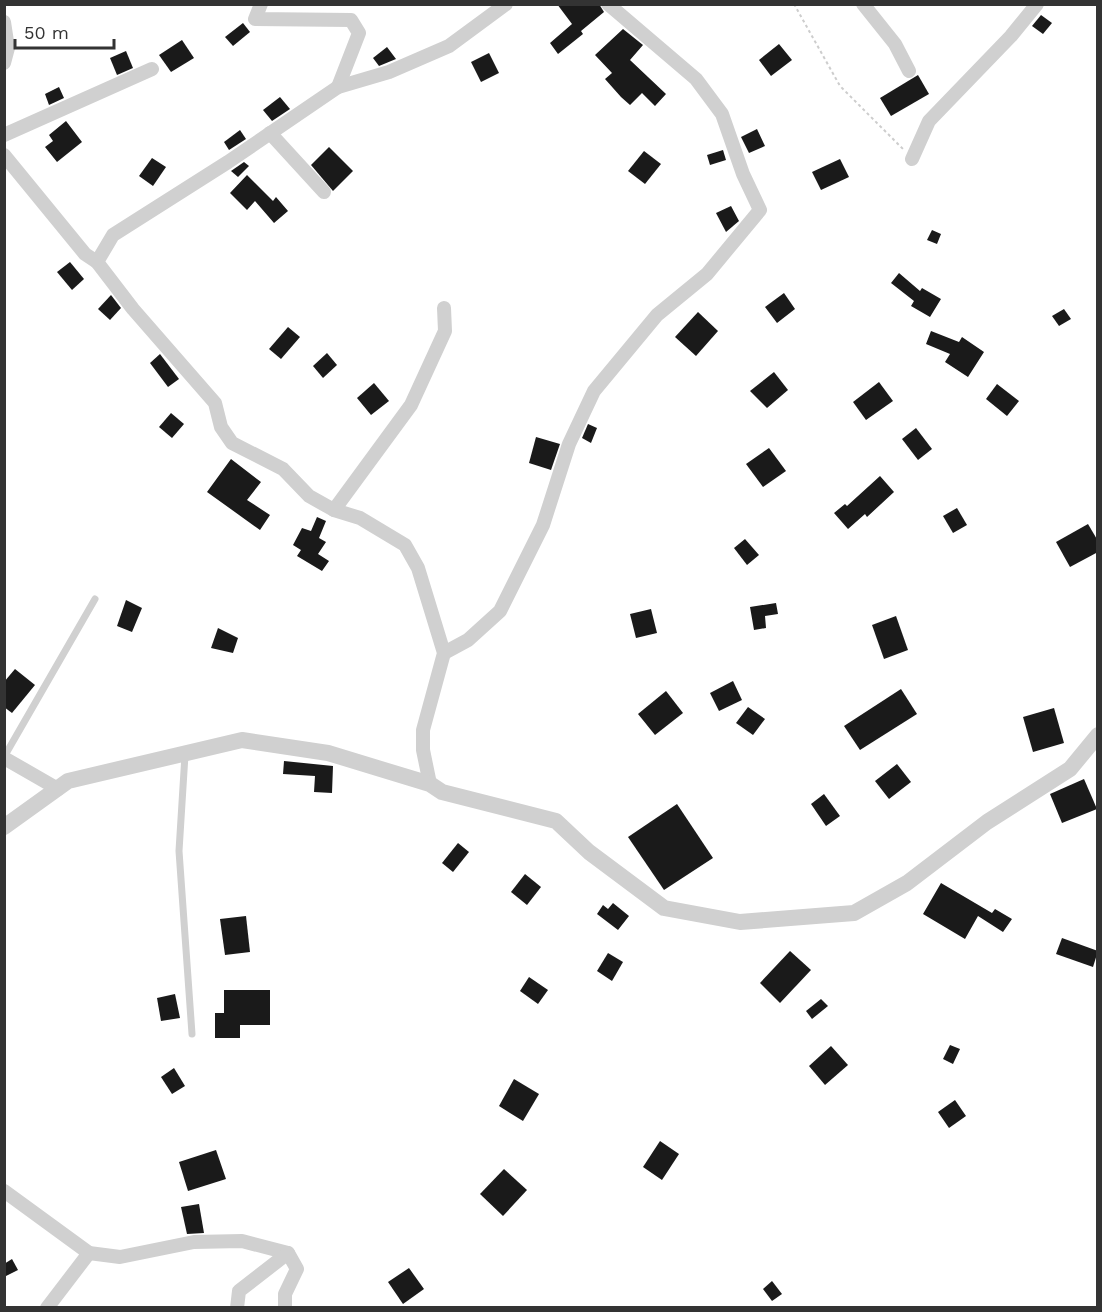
<svg xmlns="http://www.w3.org/2000/svg" width="1102" height="1312" viewBox="0 0 1102 1312" font-family="'Work Sans',sans-serif">
<rect width="100%" height="100%" fill="#fff"/>
<g fill="#1a1a1a">
<polygon points="557,4 599,4 604,12 581,31 583,34 558,54 550,43 572,24"/>
<polygon points="1041,15 1052,23 1043,34 1032,26"/>
<polygon points="243,23 250,32 233,46 225,37"/>
<polygon points="623,29 643,45 630,60 666,94 655,106 642,93 630,105 621,97 605,79 612,73 595,55"/>
<polygon points="182,40 194,58 171,72 159,55"/>
<polygon points="779,44 792,60 771,76 759,60"/>
<polygon points="387,47 396,59 379,66 373,58"/>
<polygon points="126,51 133,68 117,75 110,58"/>
<polygon points="489,53 499,73 481,82 471,62"/>
<polygon points="918,75 929,94 891,116 880,98"/>
<polygon points="59,87 64,98 49,105 45,94"/>
<polygon points="280,97 290,109 272,121 263,110"/>
<polygon points="66,121 82,142 57,162 45,147 53,141 49,135"/>
<polygon points="757,129 765,146 749,153 741,137"/>
<polygon points="240,130 246,139 229,150 224,142"/>
<polygon points="329,147 353,171 333,191 311,165"/>
<polygon points="723,150 726,160 710,165 707,155"/>
<polygon points="644,151 661,164 645,184 628,171"/>
<polygon points="152,158 166,167 153,186 139,176"/>
<polygon points="840,159 849,177 821,190 812,172"/>
<polygon points="244,162 249,166 238,177 231,171"/>
<polygon points="247,175 273,201 276,197 288,211 274,223 255,201 247,210 230,193"/>
<polygon points="731,206 739,221 726,232 716,213"/>
<polygon points="932,230 941,234 937,244 927,240"/>
<polygon points="70,262 84,279 72,290 57,272"/>
<polygon points="899,273 920,291 922,288 941,299 930,317 911,306 914,301 891,283"/>
<polygon points="784,293 795,309 777,323 765,307"/>
<polygon points="111,295 121,308 110,320 98,309"/>
<polygon points="1064,309 1071,319 1059,326 1052,316"/>
<polygon points="698,312 718,331 696,356 675,337"/>
<polygon points="288,327 300,337 281,359 269,349"/>
<polygon points="931,331 959,342 962,337 984,352 968,377 945,362 950,354 926,344"/>
<polygon points="327,353 337,365 323,378 313,366"/>
<polygon points="160,354 179,379 168,387 150,363"/>
<polygon points="774,372 788,390 767,408 750,391"/>
<polygon points="879,382 893,401 866,420 853,402"/>
<polygon points="374,383 389,401 371,415 357,398"/>
<polygon points="997,384 1019,401 1007,416 986,399"/>
<polygon points="171,413 184,424 172,438 159,427"/>
<polygon points="588,424 597,428 591,443 582,438"/>
<polygon points="916,428 932,449 918,460 902,439"/>
<polygon points="536,437 560,444 551,470 529,463"/>
<polygon points="769,448 786,471 763,487 746,464"/>
<polygon points="231,459 261,482 247,500 270,515 260,530 207,492"/>
<polygon points="880,476 894,492 867,517 865,514 848,529 834,513 845,504 847,506"/>
<polygon points="957,508 967,525 953,533 943,516"/>
<polygon points="317,517 326,521 319,538 326,542 318,554 329,561 322,571 297,556 301,550 293,545 302,528 311,531"/>
<polygon points="1088,524 1098,541 1098,552 1070,567 1056,542"/>
<polygon points="745,539 759,555 747,565 734,548"/>
<polygon points="126,600 142,608 132,632 117,626"/>
<polygon points="776,603 778,614 765,616 766,628 754,630 750,607"/>
<polygon points="651,609 657,633 636,638 630,614"/>
<polygon points="896,616 908,650 884,659 872,625"/>
<polygon points="218,628 238,638 233,653 211,648"/>
<polygon points="15,669 35,685 12,713 4,707 4,682"/>
<polygon points="733,681 742,700 719,711 710,693"/>
<polygon points="901,689 917,714 860,750 844,726"/>
<polygon points="666,691 683,713 655,735 638,714"/>
<polygon points="748,707 765,719 753,735 736,723"/>
<polygon points="1054,708 1064,743 1033,752 1023,717"/>
<polygon points="284,761 333,766 332,793 314,792 315,776 283,774"/>
<polygon points="897,764 911,782 889,799 875,781"/>
<polygon points="1084,779 1097,809 1062,823 1050,794"/>
<polygon points="824,794 840,816 826,826 811,804"/>
<polygon points="677,804 713,858 664,890 628,837"/>
<polygon points="458,843 469,852 453,872 442,863"/>
<polygon points="525,874 541,887 527,905 511,892"/>
<polygon points="941,883 992,913 995,909 1012,919 1003,932 978,916 965,939 923,914"/>
<polygon points="613,903 629,916 618,930 597,914 603,905 608,909"/>
<polygon points="246,916 250,952 225,955 220,919"/>
<polygon points="1062,938 1098,951 1093,967 1056,954"/>
<polygon points="790,951 811,970 780,1003 760,983"/>
<polygon points="608,953 623,962 612,981 597,971"/>
<polygon points="529,977 548,990 538,1004 520,991"/>
<polygon points="224,990 270,990 270,1025 240,1025 240,1038 215,1038 215,1013 224,1013"/>
<polygon points="175,994 180,1018 161,1021 157,998"/>
<polygon points="821,999 828,1006 812,1019 806,1011"/>
<polygon points="950,1045 960,1049 953,1064 943,1059"/>
<polygon points="831,1046 848,1065 825,1085 809,1066"/>
<polygon points="174,1068 185,1086 172,1094 161,1077"/>
<polygon points="514,1079 539,1094 523,1121 499,1106"/>
<polygon points="955,1100 966,1116 949,1128 938,1112"/>
<polygon points="660,1141 679,1154 662,1180 643,1167"/>
<polygon points="216,1150 226,1179 188,1191 179,1162"/>
<polygon points="504,1169 527,1190 503,1216 480,1194"/>
<polygon points="199,1204 204,1233 187,1234 181,1207"/>
<polygon points="12,1259 18,1270 4,1277 4,1264"/>
<polygon points="409,1268 424,1289 403,1304 388,1282"/>
<polygon points="772,1281 782,1294 772,1301 763,1289"/>
</g>
<g fill="none" stroke-linecap="round" stroke-linejoin="round">
<polyline stroke="#cdcdcd" stroke-width="2" stroke-dasharray="3 3" stroke-linecap="butt" points="794,4 840,86 903,149"/>
<g stroke="#d0d0d0" stroke-width="7">
<polyline points="185,755 179,851 192,1034"/>
<polyline points="4,757 95,599"/>
</g>
<g stroke="#d0d0d0" stroke-width="14">
<polyline points="261,4 255,19 351,20 359,33 338,87"/>
<polyline points="863,4 895,44 909,71"/>
<polyline points="4,22 8,48 4,63"/>
<polyline points="270,133 324,192"/>
<polyline points="4,135 152,69"/>
<polyline points="4,155 85,254 97,262"/>
<polyline points="912,159 929,121 1011,36 1037,4"/>
<polyline points="334,510 411,405 445,331 444,308"/>
<polyline points="444,653 468,640 500,611 543,525 569,444 594,391 657,315 707,274 760,210 743,174 722,114 696,79 608,4"/>
<polyline points="4,758 58,789"/>
<polyline points="430,784 423,750 423,730 444,653 418,568 405,545 360,518 334,510 309,496 283,469 232,443 221,427 215,403 133,309 97,262 113,235 228,162 338,87 389,72 449,46 506,4"/>
<polyline points="4,1191 89,1253 120,1257 194,1242 242,1241 288,1253 297,1269 285,1294 285,1308"/>
<polyline points="47,1308 89,1253"/>
<polyline points="237,1308 239,1291 288,1253"/>
</g>
<polyline stroke="#d0d0d0" stroke-width="16" points="4,827 68,781 242,740 328,753 430,784 442,792 556,821 589,852 664,908 740,922 854,913 907,883 987,822 1070,769 1098,735"/>
</g>
<rect width="1102" height="1312" fill="none" stroke="#333333" stroke-width="12"/>
<path d="M15 39v9h99v-9" fill="none" stroke="#333333" stroke-width="3"/>
<text x="24" y="39" font-size="18" fill="#333333" stroke="#ffffff" stroke-width="4.5" paint-order="stroke">50 m</text>
</svg>
